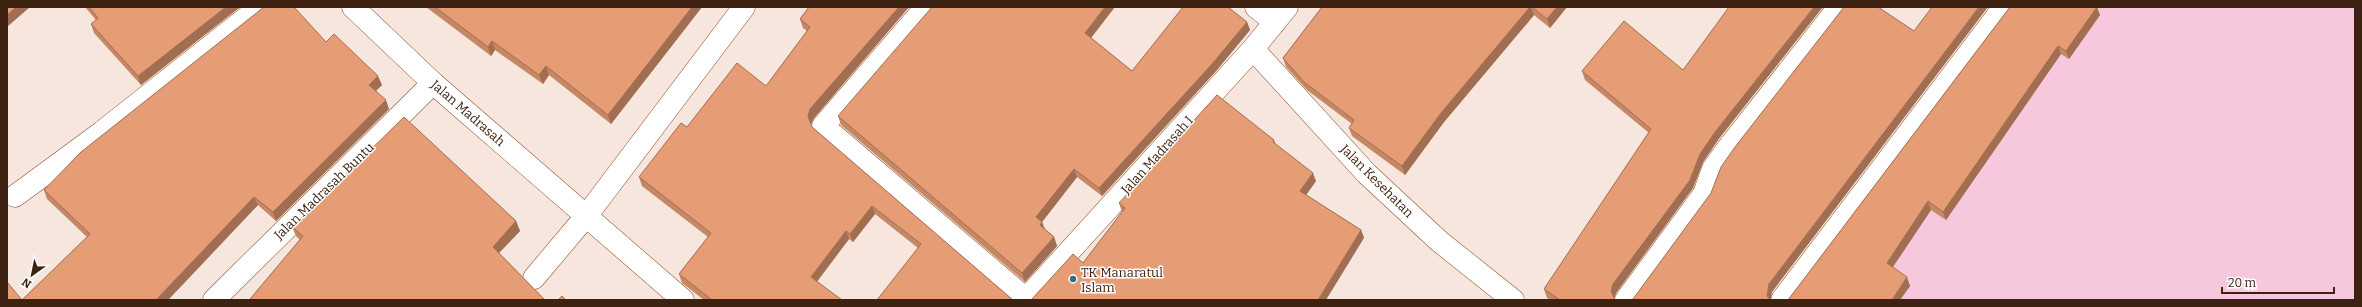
<svg xmlns="http://www.w3.org/2000/svg" width="2362" height="307" viewBox="0 0 2362 307" font-family="Bitter,serif">
<rect width="100%" height="100%" fill="#f6e6de"/>
<polygon fill="#f7c7dd" points="2084,7 2355,7 2355,300 1859,300"/>
<g fill="none" stroke-linecap="round" stroke-linejoin="round">
<g stroke="#8e4d25" stroke-width="23">
<g id="minor">
<polyline points="353,7 433,83 683,300"/>
<polyline points="926,7 823,126 1026,299"/>
<polyline points="1256,7 1275,22"/>
<polyline points="1253,49 1367,174 1439,241 1513,300"/>
<polyline points="15,196 102,132 260,7"/>
<polyline points="534,278 587,215 744,7"/>
<polyline points="214,300 433,83"/>
<polyline points="1025,300 1253,49 1287,7"/>
<polyline points="1626,300 1704,194 1713,169 1728,148 1839,7"/>
<polyline points="1782,300 2004,7"/>
</g>
</g>
<use href="#minor" stroke="#fff" stroke-width="22"/>
</g>
<g fill="#c68765">
<polygon points="85,7 240,7 141,85 94,33 91,24 96,20"/>
<polygon points="426,7 702,7 611,124 549,75 543,84 495,50 491,56"/>
<polygon points="809,7 909,7 814,118 811,124 812,127 1013,300 918,248 875,214 853,242 849,239 817,282 842,300 704,300 682,283 679,274 708,237 642,186 639,177 687,127 766,86 807,31 803,28 800,19"/>
<polygon points="1322,7 1567,7 1550,28 1534,15 1444,122 1405,175 1352,136 1349,128 1352,124 1307,90 1286,67 1283,58"/>
<polygon points="2010,7 2100,15 2069,59 2061,54 1946,220 1931,210 1893,267 1910,286 1900,300 1788,300"/>
<polygon points="1229,8 1247,22 1250,30 1216,71 1102,196 1077,177 1042,222 1045,229 1054,237 1057,246 1025,282 841,125 838,116 1091,38 1132,71"/>
<polygon points="326,42 382,85 375,91 389,109 276,221 258,205 168,300 7,300 22,300 87,237 47,199 44,190"/>
<polygon points="1582,71 1718,140 1703,162 1693,188 1616,293 1614,298 1615,300 1551,300 1547,298 1544,289 1649,133 1585,80"/>
<polygon points="1274,140 1276,145 1316,181 1306,195 1361,230 1364,238 1083,263 1122,212 1119,203"/>
<polygon points="516,221 520,231 499,253 545,300 250,300 250,299 300,240 296,236 292,227"/>
</g>
<g fill="#a16e52">
<polygon points="16,7 30,7 7,27 7,15"/>
<polygon points="226,7 240,7 141,85 138,76"/>
<polygon points="692,7 702,7 611,124 608,115"/>
<polygon points="899,7 909,7 814,118 811,124 808,116 810,109"/>
<polygon points="1105,7 1115,7 1088,42 1085,33"/>
<polygon points="1530,7 1531,7 1534,15 1444,122 1405,175 1402,166 1441,113"/>
<polygon points="1557,7 1567,7 1550,28 1547,19"/>
<polygon points="1814,7 1823,7 1718,140 1703,162 1693,188 1616,293 1614,299 1611,291 1613,284 1700,154 1715,132"/>
<polygon points="1979,7 1988,7 1772,292 1771,300 1769,300 1767,296 1769,284"/>
<polygon points="2097,7 2100,15 2069,59 2066,51"/>
<polygon points="1247,22 1250,30 1216,71 1102,196 1099,188"/>
<polygon points="492,41 495,50 491,56 488,47"/>
<polygon points="2058,46 2061,54 1946,220 1943,212"/>
<polygon points="546,66 549,75 543,84 539,75"/>
<polygon points="378,76 382,85 373,94 369,85"/>
<polygon points="386,100 389,109 276,221 273,212"/>
<polygon points="1074,169 1077,177 1042,222 1045,230 1043,233 1036,217"/>
<polygon points="1313,173 1316,181 1303,199 1300,191"/>
<polygon points="254,197 258,205 168,300 156,300"/>
<polygon points="1928,201 1931,210 1890,271 1887,263"/>
<polygon points="872,206 875,214 853,242 850,234"/>
<polygon points="516,221 520,231 496,256 493,247"/>
<polygon points="1361,230 1364,238 1326,300 1318,300"/>
<polygon points="846,231 849,239 814,285 811,277"/>
<polygon points="1054,237 1057,246 1025,282 1022,273"/>
<polygon points="1907,277 1910,286 1900,300 1892,300"/>
</g>
<g fill="#e69d75" stroke="#a16e52">
<polygon points="7,7 16,7 7,15"/>
<polygon points="89,7 226,7 138,76 91,24 98,18"/>
<polygon points="264,7 294,7 326,42 334,34 378,76 369,85 386,100 273,212 254,197 156,300 7,300 7,282 22,300 90,234 44,190 81,152"/>
<polygon points="435,7 692,7 608,115 546,66 539,75 492,41 488,47"/>
<polygon points="809,7 899,7 810,109 808,116 812,127 1013,300 877,300 921,244 872,206 850,234 846,231 811,277 842,300 712,300 679,274 711,233 639,177 681,123 687,127 737,63 766,86 810,27 800,19"/>
<polygon points="932,7 1105,7 1085,33 1132,71 1183,7 1228,7 1247,22 1213,63 1099,188 1074,169 1036,217 1042,222 1040,225 1054,237 1022,273 838,116"/>
<polygon points="1322,7 1530,7 1441,113 1402,166 1349,128 1354,120 1304,82 1283,58"/>
<polygon points="1532,7 1557,7 1547,19"/>
<polygon points="1729,7 1814,7 1715,132 1700,154 1690,180 1613,284 1611,291 1615,300 1560,300 1544,289 1651,129 1582,71 1624,21 1683,70"/>
<polygon points="1844,7 1878,7 1914,31 1932,7 1979,7 1769,284 1767,296 1770,300 1631,300 1633,299 1711,193 1721,167 1735,147"/>
<polygon points="2010,7 2097,7 2066,51 2058,46 1943,212 1928,201 1887,263 1907,277 1892,300 1788,300"/>
<polygon points="1217,95 1274,140 1273,142 1313,173 1300,191 1361,230 1318,300 1031,300 1073,254 1083,263 1125,208 1119,203"/>
<polygon points="404,117 516,221 493,247 545,300 251,300 250,299 303,236 292,227"/>
<polygon points="562,296 566,300 558,300"/>
</g>
<circle fill="#356e88" stroke="#fff" stroke-width="1.5" cx="1073" cy="279" r="4"/>
<g text-anchor="middle" dominant-baseline="central" stroke-width="3" stroke-linejoin="round" paint-order="stroke">
<g font-size="13" fill="#3e2211" stroke="#fff">
<text transform="translate(468 113) rotate(41)">Jalan Madrasah</text>
<text transform="translate(1157 155) rotate(-48)">Jalan Madrasah I</text>
<text transform="translate(1377 181) rotate(45)">Jalan Kesehatan</text>
<text transform="translate(324 191) rotate(-44)">Jalan Madrasah Buntu</text>
</g>
<g font-size="13" fill="#3e2211" stroke="#fff" text-anchor="start">
<text x="1081" y="272">TK Manaratul<tspan x="1081" dy="15">Islam</tspan></text>
</g>
</g>
<rect width="2362" height="307" fill="none" stroke="#3e2211" stroke-width="16"/>
<g transform="translate(32 275) rotate(213)" stroke="#ffffff" stroke-width="3" paint-order="stroke">
<path d="M0-3L7 15L0 10L-7 15Z" fill="#3e2211"/>
<text y="-6" font-size="11" font-weight="bold" text-anchor="middle" fill="#3e2211">N</text>
</g>
<path d="M2222 287v6h112v-6" fill="none" stroke="#3e2211" stroke-width="2"/>
<text x="2228" y="287" font-size="12" fill="#3e2211" stroke="#ffffff" stroke-width="3" paint-order="stroke">20 m</text>
</svg>
